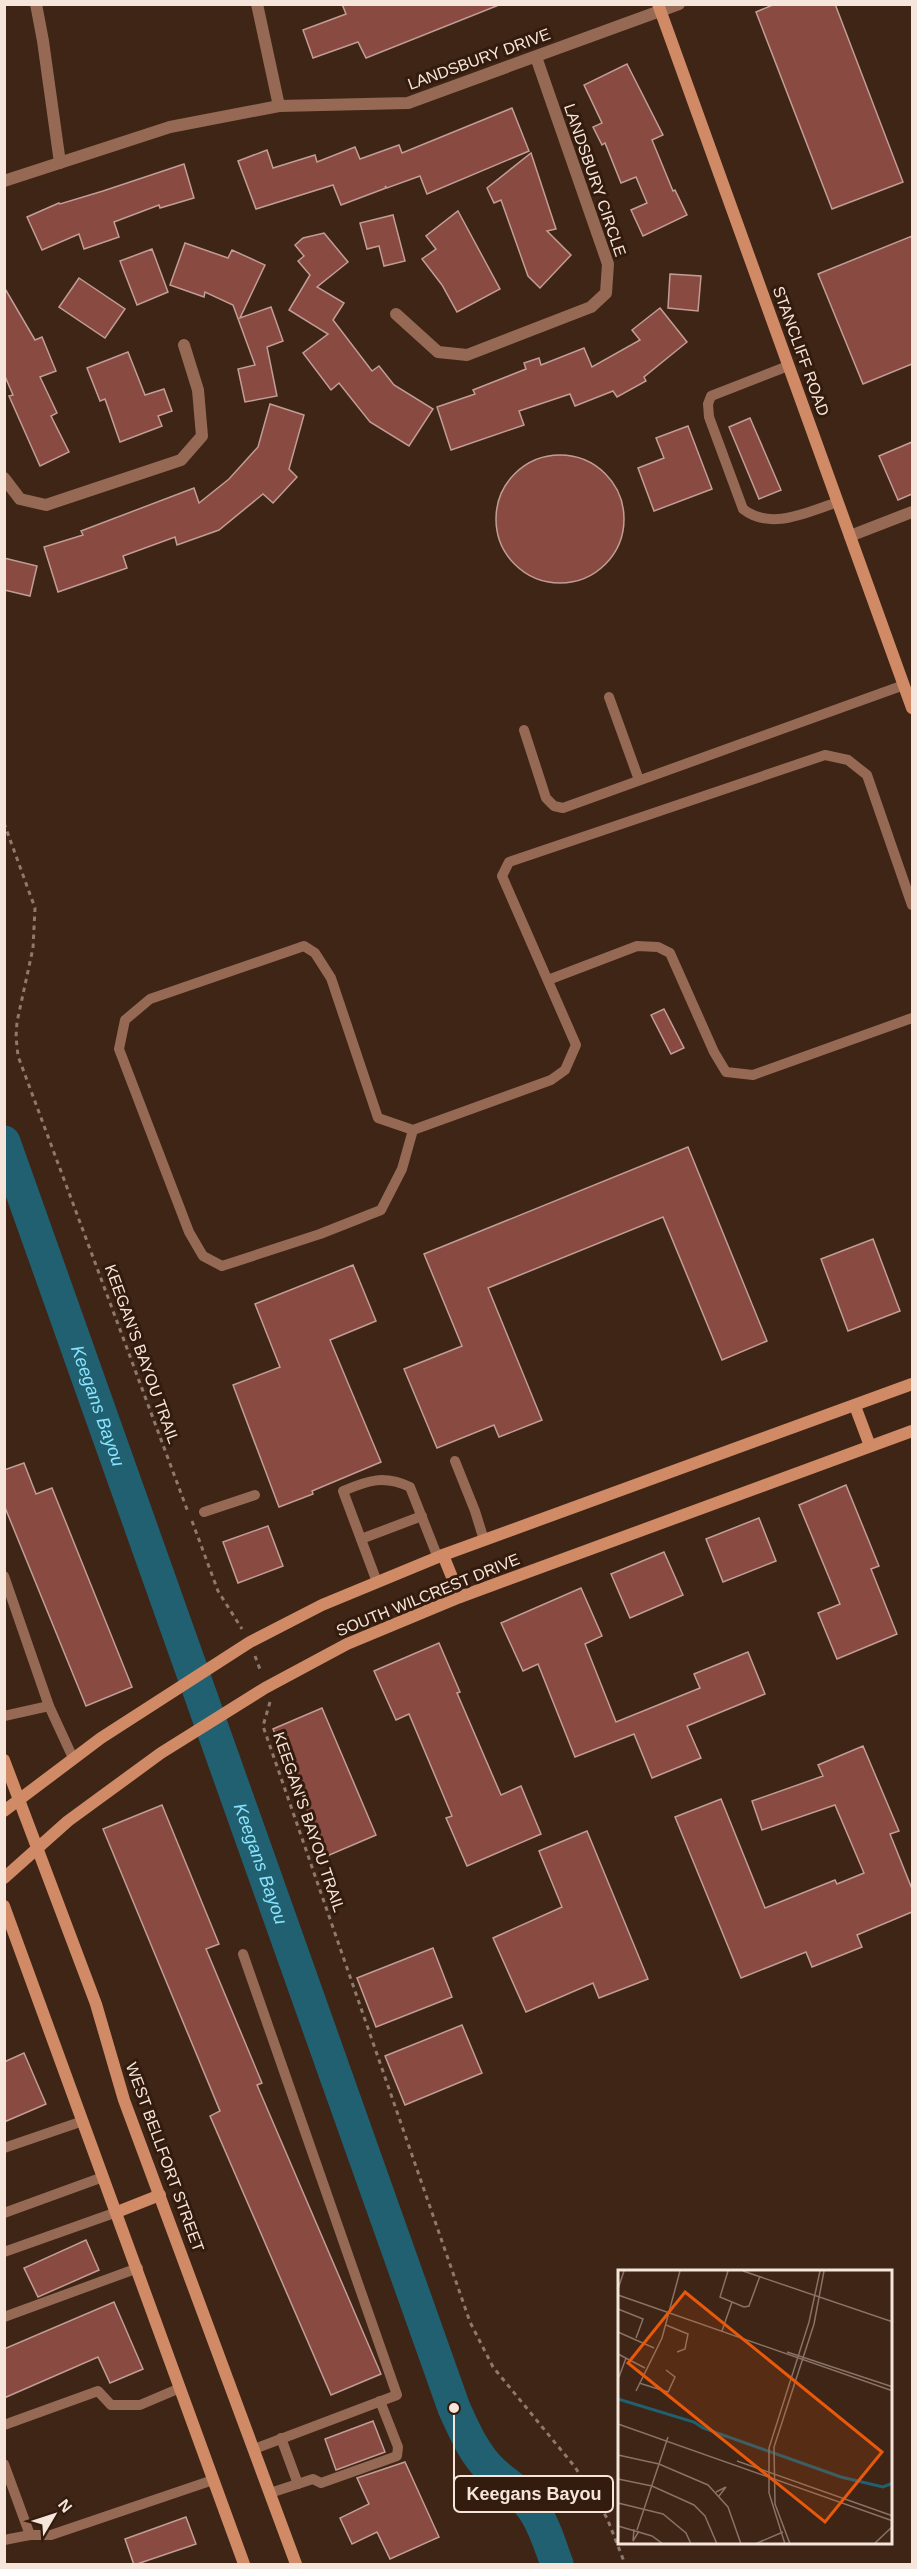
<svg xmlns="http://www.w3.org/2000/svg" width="917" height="2569" viewBox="0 0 917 2569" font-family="Arial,sans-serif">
<rect width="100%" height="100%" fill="#3e2516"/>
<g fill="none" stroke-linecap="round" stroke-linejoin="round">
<path stroke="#206071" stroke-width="33" id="s1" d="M4,1142L454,2408C464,2430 474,2454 492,2471C507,2485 521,2492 533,2509C545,2526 550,2546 557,2564"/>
</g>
<g fill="#884a41" stroke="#c29d96" stroke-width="1.5">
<polygon points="342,4 499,4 499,5 366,58 358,42 313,58 303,30 346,14"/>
<polygon points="775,4 835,4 903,182 832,209 756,12"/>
<polygon points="627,64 663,135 652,140 673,191 675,190 687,215 643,236 631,210 647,203 636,177 621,183 605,143 602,145 593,127 602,123 584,85"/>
<polygon points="512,108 529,151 427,194 420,176 387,188 385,186 386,188 341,205 333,185 256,209 238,161 267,150 273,168 315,155 317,162 355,147 360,159 399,145 402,153"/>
<polygon points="531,153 556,229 547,231 571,255 540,288 528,276 501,200 494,203 487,188"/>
<polygon points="184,164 194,198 160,208 159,205 114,222 119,237 84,249 79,234 42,250 27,217 59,203 60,204 103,191"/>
<polygon points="458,211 500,289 457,312 442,285 422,259 436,249 426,236"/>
<polygon points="393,215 405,261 384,266 379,246 367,249 360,223"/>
<polygon points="324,233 348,262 317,287 344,303 333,320 372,371 379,366 394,385 433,409 409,446 370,422 339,383 331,390 303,353 328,334 289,310 310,275 298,261 304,256 295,245 303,238"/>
<polygon points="912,236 912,364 863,384 818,274"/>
<polygon points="185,243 228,258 232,250 265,265 240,318 271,307 283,341 267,347 277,396 245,402 238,369 255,365 233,305 205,292 204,297 170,285"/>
<polygon points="152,249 168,292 137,305 120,261"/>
<polygon points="670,274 701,276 698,311 668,308"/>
<polygon points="79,278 125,309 105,338 59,307"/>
<polygon points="4,287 35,340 42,337 56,371 40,377 57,413 51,416 69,452 40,466 9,396 13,395 4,374"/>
<polygon points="660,308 687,342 644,377 646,381 617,397 613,391 575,406 570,394 519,411 524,425 451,450 437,407 475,394 473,390 526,369 524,363 539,358 541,365 584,348 592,367 640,340 632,330"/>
<polygon points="128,352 145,395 164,389 172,411 158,416 162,426 120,442 105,399 100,401 87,368"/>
<polygon points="270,404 304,415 289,469 297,477 273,503 263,494 219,530 177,545 175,537 123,556 127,568 58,592 44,547 83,535 81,531 194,488 199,503 229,479 258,447"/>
<polygon points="750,418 781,490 759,499 729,427"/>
<polygon points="688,426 712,489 654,511 638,468 664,458 656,438"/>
<polygon points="912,442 912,494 898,500 879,456"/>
<circle cx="560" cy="519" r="64"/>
<polygon points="4,558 37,566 30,596 4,590"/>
<polygon points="664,1009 684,1048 671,1054 651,1015"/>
<polygon points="688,1147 767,1341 722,1360 663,1217 488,1288 542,1420 499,1437 494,1425 437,1448 404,1369 462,1346 424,1254"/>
<polygon points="873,1239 900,1311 848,1331 821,1259"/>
<polygon points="353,1265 376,1321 330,1340 381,1462 312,1491 313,1494 279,1507 233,1385 280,1367 255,1304"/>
<polygon points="24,1463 36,1494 52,1488 132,1687 86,1706 4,1505 4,1470"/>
<polygon points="846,1485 879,1566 871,1569 897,1634 837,1659 818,1613 840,1604 799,1505"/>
<polygon points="759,1518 776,1561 723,1582 706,1539"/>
<polygon points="268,1526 283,1566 238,1583 223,1542"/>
<polygon points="664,1552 683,1595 630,1618 611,1574"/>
<polygon points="581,1588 602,1636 585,1644 616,1722 700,1688 694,1674 748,1652 765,1694 687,1726 701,1758 652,1778 634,1734 575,1757 538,1664 523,1671 501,1623"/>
<polygon points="439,1643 460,1692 457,1693 501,1795 521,1786 541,1834 467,1866 446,1818 452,1816 409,1714 396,1720 374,1671"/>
<polygon points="322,1708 376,1835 327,1856 273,1729"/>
<polygon points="863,1746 899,1831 890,1834 912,1889 912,1912 857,1935 862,1947 812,1967 806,1952 741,1978 675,1817 721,1799 765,1908 835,1880 837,1884 864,1873 835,1805 762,1830 752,1801 823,1776 818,1765"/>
<polygon points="162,1805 219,1944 206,1949 262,2083 257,2085 381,2374 331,2395 210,2116 220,2111 103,1829"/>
<polygon points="587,1831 648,1979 599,1998 593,1983 526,2012 493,1938 562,1907 539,1851"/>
<polygon points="433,1948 452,1997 376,2027 357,1978"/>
<polygon points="462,2025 482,2073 405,2105 385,2056"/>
<polygon points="24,2053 46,2104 4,2122 4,2062"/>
<polygon points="86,2240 99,2270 38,2297 24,2268"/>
<polygon points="114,2302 143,2369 110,2383 98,2357 4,2398 4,2349"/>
<polygon points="373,2421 385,2452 336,2470 325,2439"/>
<polygon points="405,2462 439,2537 390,2559 377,2532 352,2544 340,2518 369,2504 357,2478"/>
<polygon points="186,2517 196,2544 134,2565 125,2539"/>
</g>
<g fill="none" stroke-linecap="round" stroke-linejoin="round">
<g stroke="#8f796c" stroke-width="3" stroke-dasharray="4.5 4.5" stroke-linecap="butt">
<polyline points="4,823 35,908 33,948 17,1022 16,1037 18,1056 188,1512"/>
<polyline points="192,1521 218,1591 242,1629"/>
<polyline points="255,1656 261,1672"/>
<polyline points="270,1702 263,1726 470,2322 493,2367 575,2467 607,2518 625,2564"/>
</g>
<g stroke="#956953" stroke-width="10">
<path d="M788,366L711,396L708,404L709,417L743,509C771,531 807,512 838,502"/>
<polyline points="609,697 639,780"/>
<polyline points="524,730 546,798 554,806 563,808 904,685"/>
<polyline points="548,980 637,946 658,947 670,953 714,1052 726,1072 753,1075 912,1018"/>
<polyline points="413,1130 402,1169 381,1210 320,1234 222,1266 203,1256 189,1232 119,1049 125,1020 150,999 304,946 315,953 331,978 378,1118 413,1130 551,1080 565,1070 576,1045 502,876 509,862 825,755 848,760 867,775 912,905"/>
<polyline points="455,1461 475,1511 484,1540"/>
<polyline points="204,1512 255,1495"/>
<polyline points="361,1539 422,1516"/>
<polyline points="4,1576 49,1706 73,1758"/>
<path d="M377,1582L343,1491C369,1480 384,1475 410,1487L438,1558"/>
<polyline points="4,1716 49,1706"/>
<polyline points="243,1954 397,2395 254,2449"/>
<polyline points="4,2148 83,2121"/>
<polyline points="4,2213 103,2177"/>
<polyline points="4,2252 117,2212"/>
<polyline points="4,2317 138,2268"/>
<polyline points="4,2425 98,2391 111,2405 140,2405 180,2388"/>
<polyline points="281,2438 298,2484"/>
<polyline points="4,2464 30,2535"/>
<polyline points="270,2493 313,2479 321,2483 397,2456 398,2447 380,2401"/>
<polyline points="4,2540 30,2535 51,2535 213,2480"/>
</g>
<g stroke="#956953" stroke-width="12">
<polyline points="36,4 43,41 60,163"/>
<polyline points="257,4 279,106"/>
<polyline points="4,181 170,127 279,106 408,103 679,4"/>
<polyline points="396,314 438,352 467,355 591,307 606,293 608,264 536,57"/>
<polyline points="4,478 20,499 46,505 181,460 202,436 198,390 184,345"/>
<polyline points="850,536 912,512"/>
</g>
<g stroke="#d08a66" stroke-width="12">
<polyline points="658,4 912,708"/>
<polyline points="855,1406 870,1446"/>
<polyline points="443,1555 460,1597"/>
<polyline points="4,1760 96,2004 124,2100 296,2564"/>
<polyline points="4,1811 101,1738 250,1642 322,1605 443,1555 912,1384"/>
<polyline points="4,1878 68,1821 161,1753 265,1688 347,1644 460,1597 912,1431"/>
<polyline points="4,1906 244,2564"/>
<polyline points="117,2212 160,2195"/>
</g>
</g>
<g text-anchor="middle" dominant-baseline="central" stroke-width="6" stroke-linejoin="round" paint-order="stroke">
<g font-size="16" fill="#f6e5db" stroke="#331b0d">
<text transform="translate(479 59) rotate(-20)">LANDSBURY DRIVE</text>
<text transform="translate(595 180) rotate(71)">LANDSBURY CIRCLE</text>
<text transform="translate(801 351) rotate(70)">STANCLIFF ROAD</text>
<text transform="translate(142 1354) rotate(70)">KEEGAN'S BAYOU TRAIL</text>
<text transform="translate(428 1595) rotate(-22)">SOUTH WILCREST DRIVE</text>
<text transform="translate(309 1822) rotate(71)">KEEGAN'S BAYOU TRAIL</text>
<text transform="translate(165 2157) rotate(70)">WEST BELLFORT STREET</text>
</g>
<g font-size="18" font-style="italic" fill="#8ae4fd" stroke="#331b0d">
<text stroke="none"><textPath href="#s1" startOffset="280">Keegans Bayou</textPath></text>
<text stroke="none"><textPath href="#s1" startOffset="766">Keegans Bayou</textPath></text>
</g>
</g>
<g transform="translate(618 2270)">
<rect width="274" height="274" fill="#3e2516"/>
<path fill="none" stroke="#206071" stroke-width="3" d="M0,129L76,152L85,158L223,207L265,217L275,213"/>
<path fill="none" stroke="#887265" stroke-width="1.5" d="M110,1L102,27L126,37L131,36L142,6M125,1L275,52M0,19L6,1M0,25L275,121M0,39L25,49L18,68M48,55L70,64L67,79L59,82M104,61L114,32M0,62L36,78M169,82L275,117M0,84L27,98M1,107L8,88M21,113L50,122L57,107L48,100M18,121L44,68L62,1M0,154L275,251M0,185L41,194L90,215L110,237L123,274M119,191L275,246M0,209L34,216L76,235L87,246L99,274M98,222L108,217L101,226M0,233L45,244L68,263L73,274M0,256L34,266L45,274M16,259L15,271L21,261M19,260L50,167M137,274L165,262M167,274L151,223V178L191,52L202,1M172,274L157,234L156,177L196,54L206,1M256,274L275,256"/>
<path fill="#e8590c" fill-opacity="0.15" stroke="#e8590c" stroke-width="3" d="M67,22L264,182L207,252L10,93Z"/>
<rect width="274" height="274" fill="none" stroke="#f6e5db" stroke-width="3"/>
</g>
<path fill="none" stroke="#f6e5db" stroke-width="2" d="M454 2408L454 2494"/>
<circle fill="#f6e5db" stroke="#331b0d" stroke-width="2" cx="454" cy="2408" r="6"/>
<rect fill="#331b0d" stroke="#f6e5db" stroke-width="2" x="454" y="2476" width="159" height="36" rx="6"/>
<g font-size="18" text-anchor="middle" font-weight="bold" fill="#f6e5db">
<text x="534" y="2500">Keegans Bayou</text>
</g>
<rect width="917" height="2569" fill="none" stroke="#f6e5db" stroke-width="12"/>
<g transform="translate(54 2515) rotate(51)" stroke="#331b0d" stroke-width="4.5" paint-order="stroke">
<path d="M0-4.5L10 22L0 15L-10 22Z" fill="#f6e5db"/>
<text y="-9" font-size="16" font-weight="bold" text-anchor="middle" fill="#f6e5db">N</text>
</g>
</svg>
